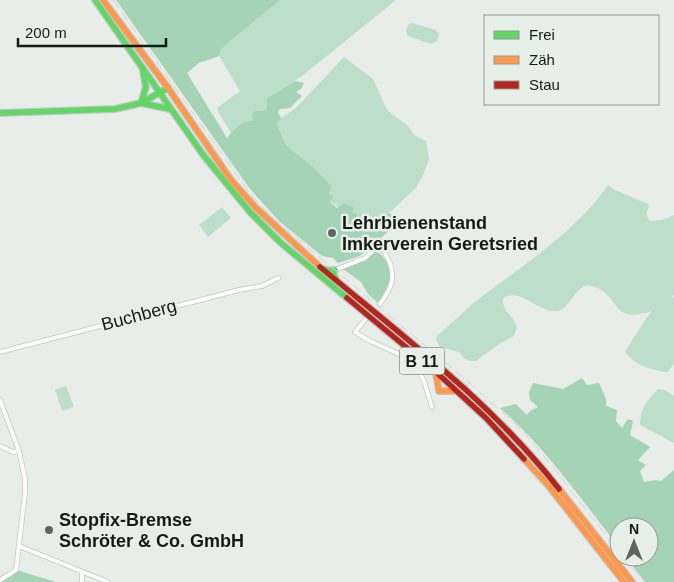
<svg xmlns="http://www.w3.org/2000/svg" width="674" height="582" viewBox="0 0 674 582" font-family="Helvetica,sans-serif">
<rect width="100%" height="100%" fill="#e8ede9"/>
<g fill="#bddfc9">
<path d="M280,0H396L302,76L267,98V107L264,111H256L253,120C243,122 238,125 231,133L217,110L218,107L240,91L219,56L221,49Z"/>
<polygon points="412,23 436,30 439,34 437,41 431,44 408,36 406,31 408,25"/>
<path d="M344,57L373,79L387,110L408,126L414,135L426,141L429,159L424,173L416,188L390,212L385,215L378,228L370,224L369,221C357,213 341,212 330,201L334,197L329,194L312,166L286,145L277,124L281,118L296,108Z"/>
<path d="M608,185L615,190L648,204L649,206C646,212 646,216 650,221L662,220L674,215V295L672,297L674,298V364L667,372C651,370 636,366 626,353C626,348 629,347 631,342C638,331 644,321 652,311C609,325 622,295 592,286C576,281 571,310 556,311C538,313 521,287 503,298V303L506,311L513,319L517,327L514,336L499,344L476,361H470L465,359L459,352L440,347L436,340L437,336C451,324 465,310 480,298C523,265 577,231 608,185Z"/>
<polygon points="222,207 231,218 208,237 199,225"/>
<polygon points="66,386 74,407 62,411 55,390"/>
<path d="M658,389L665,390L674,396V443L640,425C641,407 646,402 658,389Z"/>
</g>
<g fill="#a5d3b6">
<path d="M116,0H280L221,49L219,56L199,63L187,73L227,138C235,128 240,122 253,120L252,113L256,111H264L267,107V98L295,81L304,83L301,89L296,92L302,96L290,108L280,109L278,113L281,118L277,124L286,145L312,166L331,186L329,194L334,196L330,202L337,208L344,203L354,208L352,212L369,221L370,224L378,228L385,215L389,213L396,217L397,224L360,256L338,263L333,258L322,256L280,222L250,189Z"/>
<path d="M376,250C398,269 392,281 378,303L368,294L361,282L343,269L366,260Z"/>
<path d="M582,378L587,385L599,383L606,399V406L617,410L616,421L622,428L628,419L633,421L630,435L650,447L638,460L646,465L640,471L644,482L656,480L661,481L674,470V582H645L626,557H649V527H619V548C582,500 546,448 500,408L516,404L527,415L530,411L538,407L530,400L529,392L533,383L563,389Z"/>
<polygon points="16,570 53,581 55,582 0,582 0,580"/>
</g>
<g fill="none" stroke-linecap="round" stroke-linejoin="round">
<g stroke="#c3c7c4" stroke-width="5.5">
<g id="street">
<path d="M335,270L365,258L379,245C384,249 385,254 388,259C397,277 391,289 380,304"/>
<polyline points="365,320 355,332 368,340 403,356 415,365 424,381 432,407"/>
<polyline points="0,352 239,290 262,286 278,278"/>
<polyline points="0,400 19,451 25,479 25,493 16,570 0,580"/>
<polyline points="0,446 13,452 19,451"/>
<polyline points="19,546 108,582"/>
<polyline points="82,582 82,572"/>
</g>
</g>
<g stroke="#c3c7c4" stroke-width="8">
<g id="fast">
<polyline points="95,0 204,156 250,212 281,243 347,298"/>
<polyline points="143,71 146,87 141,103 170,109"/>
<polyline points="0,113 115,109 141,103 168,88"/>
<polyline points="323,269 330,271 335,270 333,274 336,279"/>
</g>
</g>
<g stroke="#c3c7c4" stroke-width="8">
<g id="slow">
<polyline points="103,0 168,88 231,180 256,208 320,267"/>
<polyline points="436,374 439,391 456,391"/>
<polyline points="524,459 548,485 624,582"/>
<polyline points="559,489 632,582"/>
</g>
</g>
<g stroke="#c3c7c4" stroke-width="8">
<g id="jam">
<path d="M320,267C403,336 492,403 559,489"/>
<polyline points="347,298 436,372 486,418 524,459"/>
</g>
</g>
<use href="#street" stroke="#fcfcfc" stroke-width="4"/>
<use href="#fast" stroke="#63d668" stroke-width="5.5"/>
<use href="#slow" stroke="#ff974d" stroke-width="5.5"/>
<use href="#jam" stroke="#b3261e" stroke-width="5.5"/>
<g stroke="#d2d3d2" stroke-width="1" stroke-dasharray="10 5" stroke-linecap="butt">
<polyline points="113,0 250,194 273,218 466,380 521,429 545,457 619,552"/>
<polyline points="623,557 644,582"/>
</g>
</g>
<g fill="#606460" stroke="#e6efe8" stroke-width="2">
<circle cx="332" cy="233" r="5"/>
<circle cx="49" cy="530" r="5"/>
</g>
<g text-anchor="middle" dominant-baseline="central" stroke-width="5" stroke-linejoin="round" paint-order="stroke">
<rect fill="#e6efe8" stroke="#545a56" stroke-width="1" x="399.5" y="347.5" width="45" height="27" rx="4"/>
<g font-size="16" font-weight="bold" fill="#161a17">
<text x="422" y="361">B 11</text>
</g>
<g font-size="18" font-weight="bold" fill="#161a17" stroke="#e6efe8" text-anchor="start">
<text x="342" y="223">Lehrbienenstand<tspan x="342" dy="21">Imkerverein Geretsried</tspan></text>
<text x="59" y="520">Stopfix-Bremse<tspan x="59" dy="21">Schröter &amp; Co. GmbH</tspan></text>
</g>
<g font-size="18" fill="#161a17" stroke="#e6efe8">
<text transform="translate(139 315) rotate(-15)">Buchberg</text>
</g>
</g>
<rect x="484" y="15" width="175" height="90" fill="#e6efe8" stroke="#939a94"/>
<rect x="494" y="31" width="25" height="8" fill="#63d668" stroke="#939a94"/>
<text x="529" y="40" font-size="15" fill="#161a17">Frei</text>
<rect x="494" y="56" width="25" height="8" fill="#ff974d" stroke="#939a94"/>
<text x="529" y="65" font-size="15" fill="#161a17">Zäh</text>
<rect x="494" y="81" width="25" height="8" fill="#b3261e" stroke="#939a94"/>
<text x="529" y="90" font-size="15" fill="#161a17">Stau</text>
<g transform="translate(634 542)"><circle r="24" fill="#e6efe8" stroke="#939a94"/>
<path d="M0-4L9 19L0 12L-9 19Z" fill="#606460"/>
<text y="-8" font-size="14" font-weight="bold" text-anchor="middle" fill="#161a17">N</text>
</g>
<path d="M18 38v8h148v-8" fill="none" stroke="#161a17" stroke-width="2.5"/>
<text x="25" y="38" font-size="15" fill="#161a17" stroke="#e6efe8" stroke-width="4" paint-order="stroke">200 m</text>
</svg>
